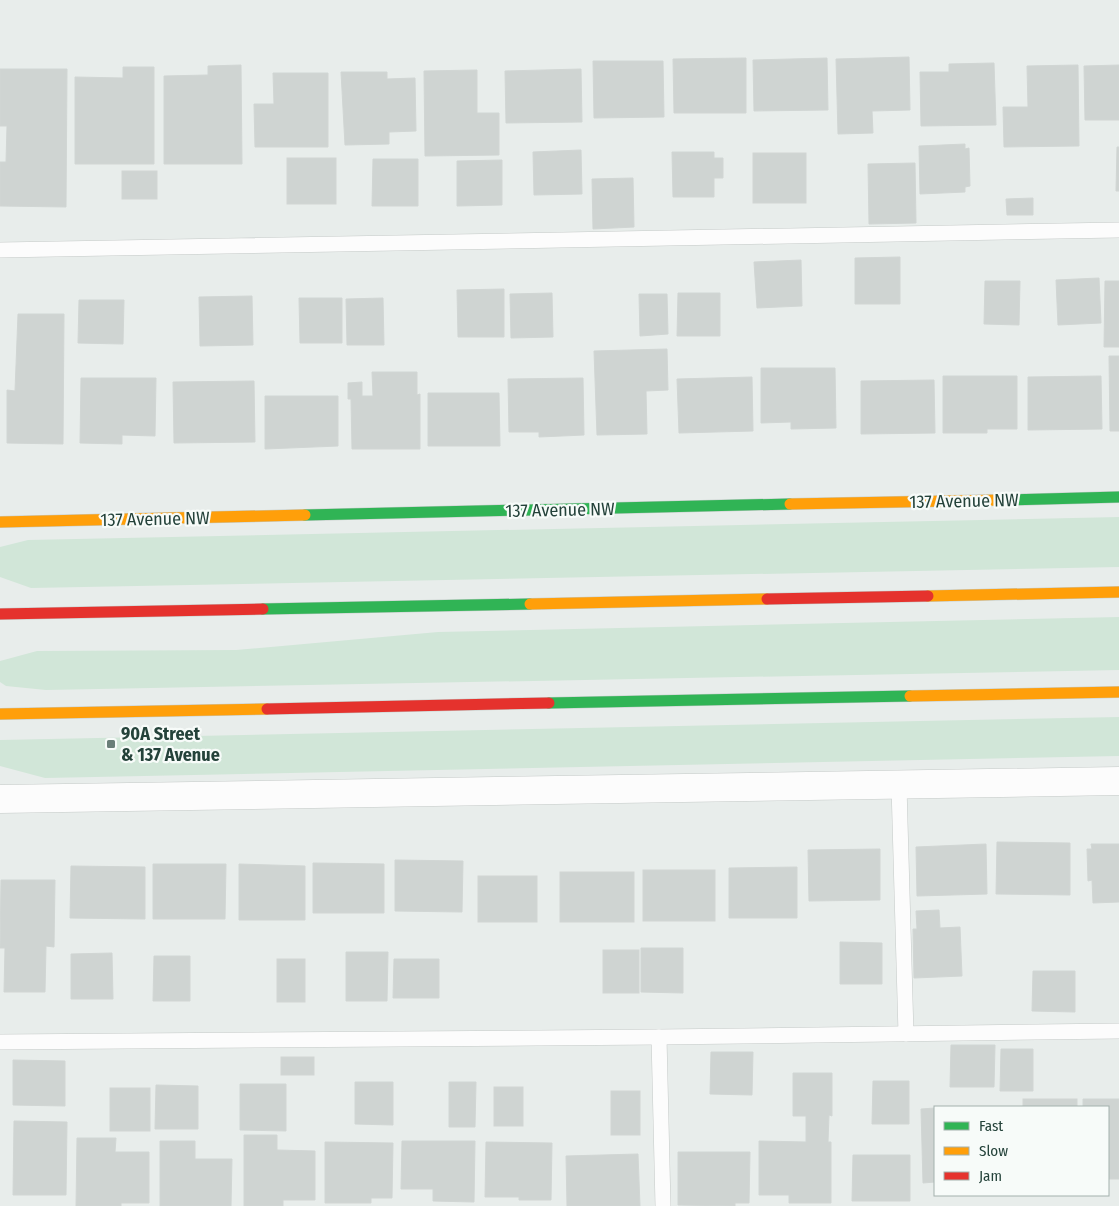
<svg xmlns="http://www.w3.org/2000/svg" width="1119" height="1206" viewBox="0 0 1119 1206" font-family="'Fira Sans Condensed',sans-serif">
<rect width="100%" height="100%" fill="#e8edeb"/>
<g fill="#d1e6d8">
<polygon points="1119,517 1119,567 31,588 0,577 0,547 28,540"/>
<polygon points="1119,617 1119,670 46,690 6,686 0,682 0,661 37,651 236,650 438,632"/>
<polygon points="1119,717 1119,756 45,778 0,766 0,740"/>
</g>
<g fill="#cfd4d2" stroke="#d1d6d4">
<polygon points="909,57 910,110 872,111 873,133 838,134 836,59"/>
<polygon points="746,58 746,113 674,113 673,59"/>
<polygon points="827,58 828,110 754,111 753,60"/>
<polygon points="593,61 663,61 664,117 594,118"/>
<polygon points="994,63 996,125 921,126 920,72 949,72 949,64"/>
<polygon points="241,65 242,164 164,164 164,76 208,75 208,66"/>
<polygon points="1078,65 1079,146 1004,147 1003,107 1028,107 1027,66"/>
<polygon points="1119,65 1119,120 1085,120 1084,66"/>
<polygon points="123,67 154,67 154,164 75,164 75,77 123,78"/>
<polygon points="0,69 67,69 66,207 0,206 0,162 6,162 7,126 0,126"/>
<polygon points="581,69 582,122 506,123 505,71"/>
<polygon points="477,70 477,113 499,113 499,155 425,156 424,71"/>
<polygon points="341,72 387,72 387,79 415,78 416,131 389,132 389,144 345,145"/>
<polygon points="273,73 328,73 328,147 255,147 254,104 274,104"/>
<polygon points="965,144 965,149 969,148 970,186 965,187 965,192 920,194 919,146"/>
<polygon points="1117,147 1119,147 1119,191 1116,191"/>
<polygon points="581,150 582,194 534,195 533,152"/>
<polygon points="672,152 714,152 714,158 723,158 723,178 714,178 714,197 673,197"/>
<rect x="753" y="153" width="53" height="50"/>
<rect x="287" y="158" width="49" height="46"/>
<polygon points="373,159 418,159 418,206 372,206"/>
<polygon points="502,160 502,205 457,206 457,161"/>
<polygon points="915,163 916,223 869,224 868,164"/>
<rect x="122" y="171" width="35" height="28"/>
<polygon points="633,178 634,227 593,229 592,179"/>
<polygon points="1033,198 1033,215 1007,215 1006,199"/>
<polygon points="900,257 900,304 855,304 855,258"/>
<polygon points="801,260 802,306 757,308 754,262"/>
<polygon points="1099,278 1101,323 1058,325 1056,280"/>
<polygon points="985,281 1020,281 1019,325 984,324"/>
<polygon points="1105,281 1119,281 1119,347 1104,347"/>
<polygon points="504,289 504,337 458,337 457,290"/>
<polygon points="552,293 553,337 511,338 510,294"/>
<polygon points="678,293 720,293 720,336 677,336"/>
<polygon points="639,294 667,294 668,334 640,336"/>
<polygon points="252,296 253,345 200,346 199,297"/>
<polygon points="299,298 342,298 342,343 300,343"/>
<polygon points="383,298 384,345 347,345 346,299"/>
<polygon points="79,300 124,300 123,344 78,343"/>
<polygon points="18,314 64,314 63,444 7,443 7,390 15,391"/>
<polygon points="667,349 668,390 646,391 647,434 597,435 594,351"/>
<polygon points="1109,356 1119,356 1119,431 1110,431"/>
<polygon points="761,368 835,368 836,428 791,429 791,422 761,423"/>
<polygon points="372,372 417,372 417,395 420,394 420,449 352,449 351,399 348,399 348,383 362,382 362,396 373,396"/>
<polygon points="943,376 1017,376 1017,429 987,429 987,433 943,433"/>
<polygon points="1101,376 1102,429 1028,430 1028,377"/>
<polygon points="752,377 753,431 679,433 677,379"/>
<polygon points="81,378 156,378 155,436 122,435 122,444 80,443"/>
<polygon points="583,378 584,435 539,437 539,432 509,432 508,379"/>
<polygon points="934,380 935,433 861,434 861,381"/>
<polygon points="254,381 255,442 174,443 173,382"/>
<polygon points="428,393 499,393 500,446 428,446"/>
<polygon points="265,396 338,396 338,446 265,449"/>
<polygon points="997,842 1070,843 1070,895 996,894"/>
<polygon points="986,844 987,894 917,896 916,847"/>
<polygon points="1091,844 1119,844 1119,902 1093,903 1092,880 1088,881 1087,849 1092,849"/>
<polygon points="880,849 880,900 809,901 808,850"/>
<polygon points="395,860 463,861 462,912 395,911"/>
<polygon points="313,863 384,864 384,913 313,913"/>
<polygon points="153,864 226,864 225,919 153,919"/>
<polygon points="239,864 305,866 305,920 239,920"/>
<polygon points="71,866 145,867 145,919 70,918"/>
<polygon points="797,867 797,918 729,918 729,868"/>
<rect x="643" y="870" width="72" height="51"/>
<rect x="560" y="872" width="74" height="50"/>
<rect x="478" y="876" width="59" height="46"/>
<polygon points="1,880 55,880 54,947 46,946 45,992 4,992 5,948 0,948"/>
<polygon points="939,910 940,928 960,927 962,976 914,978 913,929 917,929 916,911"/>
<polygon points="840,942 882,943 882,984 840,984"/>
<polygon points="641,948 683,948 683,993 641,992"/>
<rect x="603" y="950" width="36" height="43"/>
<polygon points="346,952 388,952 387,1001 346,1001"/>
<polygon points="112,953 113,999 71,999 71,954"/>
<polygon points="154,956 190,956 190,1001 153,1001"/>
<rect x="277" y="959" width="28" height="43"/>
<polygon points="394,959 439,959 439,998 393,998"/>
<polygon points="1033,971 1075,971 1075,1012 1032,1011"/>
<polygon points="951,1045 995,1045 994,1087 950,1087"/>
<polygon points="1001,1049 1033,1049 1033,1091 1000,1091"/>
<polygon points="711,1052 753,1052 752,1095 710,1094"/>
<rect x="281" y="1057" width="33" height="18"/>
<polygon points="13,1060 65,1061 65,1106 13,1105"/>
<polygon points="793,1073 832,1073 832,1116 829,1115 828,1142 831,1142 831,1203 789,1203 789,1195 759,1195 759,1141 806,1142 806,1116 793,1116"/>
<polygon points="873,1081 909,1081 909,1124 872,1124"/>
<polygon points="355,1082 393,1082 393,1125 355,1124"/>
<polygon points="449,1082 476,1082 475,1127 449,1127"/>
<polygon points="240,1084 286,1084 286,1131 240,1130"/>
<polygon points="156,1085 198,1086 198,1129 155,1129"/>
<rect x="494" y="1087" width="29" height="39"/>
<rect x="110" y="1088" width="40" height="43"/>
<rect x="611" y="1091" width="29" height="44"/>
<rect x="1023" y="1099" width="54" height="8"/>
<polygon points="1083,1099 1119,1099 1119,1179 1108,1179 1108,1107 1083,1107"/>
<polygon points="935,1108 935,1182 923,1183 921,1109"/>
<polygon points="14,1121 67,1122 66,1195 13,1195"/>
<polygon points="244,1135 277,1135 277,1150 315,1151 315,1200 283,1200 283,1206 244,1206"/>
<polygon points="77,1138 116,1138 115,1152 149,1152 149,1203 121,1203 121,1206 76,1206"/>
<polygon points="160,1141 195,1141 195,1159 232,1159 231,1206 160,1206"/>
<polygon points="402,1141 475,1141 474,1202 433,1201 433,1189 401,1189"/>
<polygon points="325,1142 393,1143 392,1198 371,1198 371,1203 325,1203"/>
<polygon points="486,1142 552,1143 551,1200 519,1200 519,1197 485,1197"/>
<polygon points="678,1152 750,1152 749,1203 735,1203 735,1206 678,1205"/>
<polygon points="638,1154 640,1206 567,1206 566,1156"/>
<polygon points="853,1155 910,1155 910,1201 852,1201"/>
</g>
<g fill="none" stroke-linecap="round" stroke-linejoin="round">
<g stroke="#c5cac8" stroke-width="16">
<g id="lane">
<polyline points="0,250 1119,230"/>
<polyline points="899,786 906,1034"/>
<polyline points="659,1037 663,1206"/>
<polyline points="0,1042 659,1037 1119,1031"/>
</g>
</g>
<g stroke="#c5cac8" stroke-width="29">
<polyline id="street" points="0,799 1119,781"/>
</g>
<g stroke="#c3cbc8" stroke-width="12">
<g id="fast">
<polyline points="1002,500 1119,497"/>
<polyline points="305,515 790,504"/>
<polyline points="263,609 530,604"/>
<polyline points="549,703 910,696"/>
</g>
</g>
<g stroke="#c3cbc8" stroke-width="12">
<g id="slow">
<polyline points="790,504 1002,500"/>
<polyline points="0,522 305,515"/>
<polyline points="928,596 1119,592"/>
<polyline points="530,604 767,599"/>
<polyline points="910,696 1119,692"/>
<polyline points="0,714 267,709"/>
</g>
</g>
<g stroke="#c3cbc8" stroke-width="12">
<g id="jam">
<polyline points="767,599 928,596"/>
<polyline points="0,614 263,609"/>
<polyline points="267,709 549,703"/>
</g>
</g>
<use href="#lane" stroke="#fcfcfc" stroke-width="15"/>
<use href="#street" stroke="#fcfcfc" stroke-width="28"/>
<use href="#fast" stroke="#30b455" stroke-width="11"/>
<use href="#slow" stroke="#ff9f0a" stroke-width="11"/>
<use href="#jam" stroke="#e5322d" stroke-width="11"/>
</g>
<rect fill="#697e78" stroke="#f7fbf9" stroke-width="2" x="106" y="739" width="10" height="10" rx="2.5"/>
<g text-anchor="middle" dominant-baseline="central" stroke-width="4.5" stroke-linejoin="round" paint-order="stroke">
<g font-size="18" fill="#24423a" stroke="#f7fbf9">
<text transform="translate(964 501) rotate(-1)">137 Avenue NW</text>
<text transform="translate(560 510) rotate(-1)">137 Avenue NW</text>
<text transform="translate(155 519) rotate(-1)">137 Avenue NW</text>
</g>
<g font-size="18" font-weight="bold" fill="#24423a" stroke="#f7fbf9" text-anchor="start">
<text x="121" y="734">90A Street<tspan x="121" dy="21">&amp; 137 Avenue</tspan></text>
</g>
</g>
<rect x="934" y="1106" width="175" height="90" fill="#f7fbf9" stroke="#a3b1ad"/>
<rect x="944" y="1122" width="25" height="8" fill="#30b455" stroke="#a3b1ad"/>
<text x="979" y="1131" font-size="15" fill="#24423a">Fast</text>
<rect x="944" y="1147" width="25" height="8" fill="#ff9f0a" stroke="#a3b1ad"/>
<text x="979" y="1156" font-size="15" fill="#24423a">Slow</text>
<rect x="944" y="1172" width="25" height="8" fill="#e5322d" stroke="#a3b1ad"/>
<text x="979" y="1181" font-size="15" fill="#24423a">Jam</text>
</svg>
